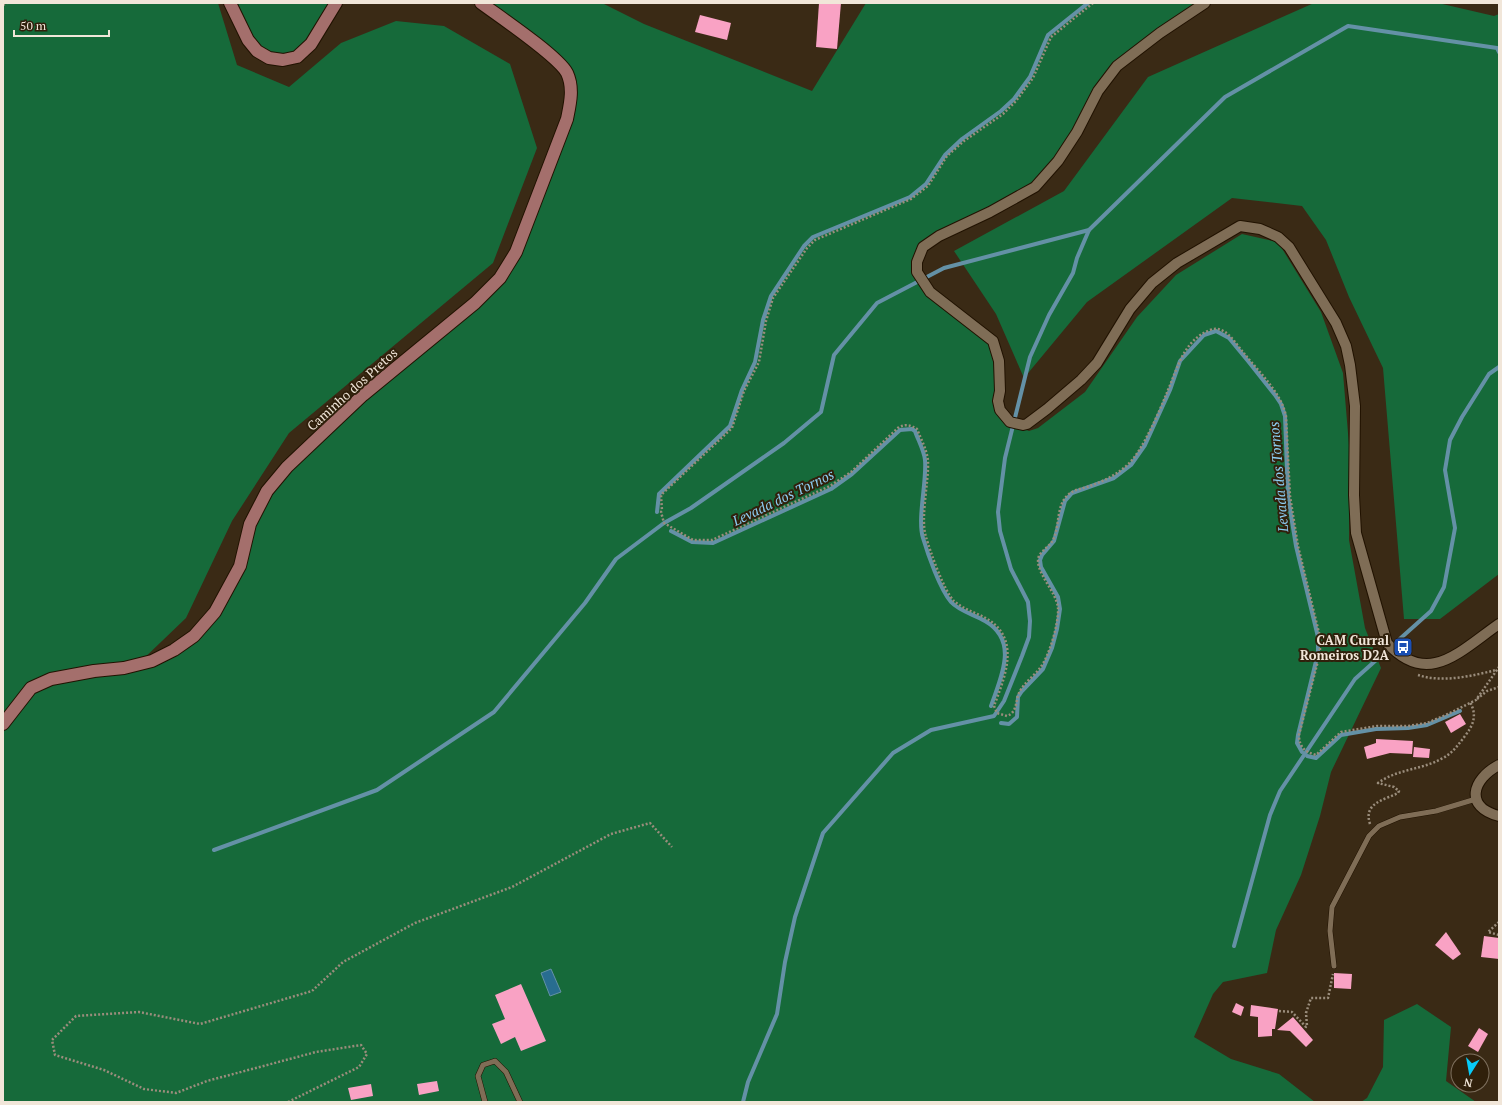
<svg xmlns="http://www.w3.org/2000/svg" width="1502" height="1105" viewBox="0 0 1502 1105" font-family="'PT Serif',serif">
<rect width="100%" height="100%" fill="#3a2a15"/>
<g fill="#166a3a">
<polygon points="3,3 218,3 237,65 289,87 341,43 396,21 444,26 510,64 537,148 493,263 289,433 232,521 186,618 138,664 194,636 240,566 250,524 287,467 475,303 516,252 571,100 566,73 481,3 602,3 644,24 812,91 866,3 1205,3 1117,66 1035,187 939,236 917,262 924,283 993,341 998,401 1021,428 1029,431 1038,428 1085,392 1137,317 1176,275 1242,234 1278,242 1321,312 1343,373 1350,457 1349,540 1365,628 1381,668 1331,772 1320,816 1301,875 1276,930 1267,973 1223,982 1213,994 1194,1037 1231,1059 1279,1074 1315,1102 3,1102"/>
<polygon points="230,3 343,3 323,24 311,44 283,60 248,40"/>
<polygon points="1314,3 1438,3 1494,16 1499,14 1499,574 1440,619 1404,619 1383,368 1349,297 1326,240 1302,206 1232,198 1087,302 1024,378 996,314 954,251 1064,191 1148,77"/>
<polygon points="1417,1004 1451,1027 1446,1081 1476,1102 1361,1102 1367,1098 1383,1067 1384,1020"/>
</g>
<polygon fill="#286d90" stroke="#6491a6" points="551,969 561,992 550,996 541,973"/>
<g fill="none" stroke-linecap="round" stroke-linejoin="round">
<g stroke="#6491a6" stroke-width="4">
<polyline points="657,512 659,494 730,426 742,390 755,362 763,320 771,296 804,246 813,237 910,197 926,184 945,155 962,139 1001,111 1014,99 1030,77 1048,35 1088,3"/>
<path d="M671,531L692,542L713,543L831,489L852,474L900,430L912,429L915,431C918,440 924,450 925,460C927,481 917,519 923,538C928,555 940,589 951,602C959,611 975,615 985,621C1020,641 1000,679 991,706"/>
<polyline points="1001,723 1009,724 1017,717 1018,697 1022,691 1043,669 1052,648 1057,629 1060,609 1058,597 1041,567 1040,560 1042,555 1054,541 1065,501 1072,493 1114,478 1131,465 1145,445 1170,390 1180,361 1204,335 1216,331 1229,338 1248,361 1275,395 1281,404 1285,416 1288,497 1296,546 1318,637 1318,653 1298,735 1297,743 1302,752"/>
<polyline points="1307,756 1316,758 1341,735 1376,729 1408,728 1427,725 1460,711"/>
<polyline points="214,850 377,790 494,712 585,603 616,559 664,523 691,508 784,443 821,412 834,355 877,303 944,268 1089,230 1225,97 1348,26 1497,48 1499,52"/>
<polyline points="1234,946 1270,815 1280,791 1355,679 1431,611 1444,587 1455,528 1445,470 1450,440 1462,417 1489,374 1499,367"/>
<polyline points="743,1102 748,1082 777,1014 785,962 795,917 823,833 893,753 931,730 994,716 1004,701 1022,656 1029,637 1030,621 1028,602 1011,569 1000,531 998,512 1005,458 1030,357 1049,315 1073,273 1077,258 1089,230"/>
</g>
</g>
<g fill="#f9a2c4">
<polygon points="819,3 841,3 837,49 816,47"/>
<polygon points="700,15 731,23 727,40 695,32"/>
<polygon points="1460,714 1466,724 1451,733 1445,722"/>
<polygon points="1376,739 1413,741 1412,754 1390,753 1367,759 1364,747 1376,743"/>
<polygon points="1414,747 1430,749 1429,758 1413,757"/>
<polygon points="1446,932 1461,954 1453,960 1435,945"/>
<polygon points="1484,936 1499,938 1499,959 1481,957"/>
<polygon points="1334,973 1352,974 1351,989 1334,988"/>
<polygon points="521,984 546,1041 521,1051 515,1037 501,1044 492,1024 505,1019 495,995"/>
<polygon points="1236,1003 1244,1007 1241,1016 1232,1012"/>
<polygon points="1251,1005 1278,1009 1275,1029 1272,1029 1272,1036 1258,1037 1258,1017 1250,1016"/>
<polygon points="1293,1017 1313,1040 1306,1047 1290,1031 1277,1030"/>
<polygon points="1479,1028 1488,1034 1478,1052 1468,1046"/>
<polygon points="437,1081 439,1091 419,1095 417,1084"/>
<polygon points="371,1084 373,1096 351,1100 348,1088"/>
</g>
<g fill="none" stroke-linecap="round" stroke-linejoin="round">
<g stroke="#211200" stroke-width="6">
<g id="lane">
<polyline points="1334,966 1330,931 1332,907 1369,836 1379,826 1400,817 1436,811 1476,799"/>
<polyline points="485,1102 478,1076 483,1065 495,1061 506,1072 520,1102"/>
</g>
</g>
<g stroke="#211200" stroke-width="12">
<g id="street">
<path d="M1205,3L1160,33L1117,66L1098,91L1077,132L1058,161L1035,187L990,212L939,236L923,247L917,262V272L930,292L993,341L999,361L1000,391L998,401L1000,410L1010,422L1023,425L1027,424L1047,409L1081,380L1097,363L1130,309L1152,283L1177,263L1240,226L1260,229L1278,237L1289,247L1336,323L1346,346L1350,365L1355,406L1354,495L1356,533L1387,643C1428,688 1460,651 1499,624"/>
<path d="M1499,765C1472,779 1464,807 1499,816"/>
</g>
</g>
<g stroke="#211200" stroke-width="14">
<g id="secondary">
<polyline points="230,3 248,40 257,51 269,58 283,60 297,57 311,44 336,3"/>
<path d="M3,724L31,688L51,679L94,671L124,668L152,661L174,650L194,636L215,612L240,566L250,524L267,491L287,467L363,395L475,303L500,278L516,252L567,119C570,104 574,88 567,73C558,56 500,17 481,3"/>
</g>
</g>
<g stroke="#9a8d7c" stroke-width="2.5" stroke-dasharray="2 2" stroke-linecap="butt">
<path d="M1093,3L1051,37L1033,78L1016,101L1003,114L964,141L947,156L928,186L911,199L815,240L807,248L773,298L766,321L759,362L744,391L732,428L661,495L662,511L661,512L664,523L693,540H712L830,486L851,472L899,427C906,424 911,425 917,429C921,439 927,450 928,461C929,481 920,519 926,537C930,551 944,591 954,601C964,610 978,613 989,620C1021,641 1004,679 994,706L997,713L1007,716C1018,712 1015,700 1020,691C1025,682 1034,676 1040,668C1049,657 1059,623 1058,608C1057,592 1033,570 1039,556C1042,550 1050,546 1053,540C1060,526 1056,505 1068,495C1073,490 1080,489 1087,487C1107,480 1126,471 1138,452C1150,433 1160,410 1168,390C1178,367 1184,340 1210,330C1225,324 1235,343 1243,352C1258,371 1281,392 1286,416L1290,496L1298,546L1320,637V653L1299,735C1299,747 1305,752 1316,755L1341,732L1377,726H1408L1427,723L1448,714L1476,700L1499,667"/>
<polyline points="3,5 7,3"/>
<path d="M1418,675C1442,683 1472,676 1496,670"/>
<polyline points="1477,699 1487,691 1499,687"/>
<path d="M1370,824C1363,803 1384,800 1398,793L1399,791L1394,787L1378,783C1397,769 1421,770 1441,759C1452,754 1458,745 1465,736C1474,724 1477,715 1470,702"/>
<polyline points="1499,922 1488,932 1499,935"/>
<polyline points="1279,1011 1292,1012 1306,1027 1307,1026 1306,1013 1311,998 1328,998 1333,974"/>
<polyline points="288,1102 359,1067 367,1054 361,1045 316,1052 207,1081 176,1093 144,1089 104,1070 55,1055 52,1040 76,1016 139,1012 200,1024 312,991 343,962 415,923 512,887 611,834 650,823 672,847"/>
</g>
<use href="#lane" stroke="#7f6d56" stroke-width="5"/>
<use href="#street" stroke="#7f6d56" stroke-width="10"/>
<use href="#secondary" stroke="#a46f6c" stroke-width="12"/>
</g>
<defs>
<g id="bus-square" transform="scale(1)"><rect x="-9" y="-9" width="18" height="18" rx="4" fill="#1a4fb4" stroke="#30200b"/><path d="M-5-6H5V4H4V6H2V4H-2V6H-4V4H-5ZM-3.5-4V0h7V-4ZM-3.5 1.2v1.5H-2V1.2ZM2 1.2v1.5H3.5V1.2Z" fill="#fff"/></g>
</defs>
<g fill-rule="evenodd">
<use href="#bus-square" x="1403" y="647"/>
</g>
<g text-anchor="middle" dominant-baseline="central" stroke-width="4" stroke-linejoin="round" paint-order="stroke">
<g font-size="13" fill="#f1e6d9" stroke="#30200b">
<text transform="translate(352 389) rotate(-42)">Caminho dos Pretos</text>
</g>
<g font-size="13" font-weight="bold" fill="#f1e6d9" stroke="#30200b" text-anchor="end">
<text x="1389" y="640">CAM Curral<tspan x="1389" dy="15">Romeiros D2A</tspan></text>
</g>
<g font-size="14" font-style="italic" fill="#8cccf1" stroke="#30200b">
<text transform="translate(1278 477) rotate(-95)">Levada dos Tornos</text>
<text transform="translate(783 497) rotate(-26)">Levada dos Tornos</text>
</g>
</g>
<rect width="1502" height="1105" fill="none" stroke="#f1e6d9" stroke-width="8"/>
<g transform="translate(1470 1073) rotate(191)"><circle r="19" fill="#30200b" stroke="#7d6f5d"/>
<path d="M0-3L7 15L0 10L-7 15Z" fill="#07cbf9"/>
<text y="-6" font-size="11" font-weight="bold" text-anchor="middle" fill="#f1e6d9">N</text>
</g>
<path d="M14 30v6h95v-6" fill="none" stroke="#f1e6d9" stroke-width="2"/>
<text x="20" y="30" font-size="12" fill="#f1e6d9" stroke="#30200b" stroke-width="3" paint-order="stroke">50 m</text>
</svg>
